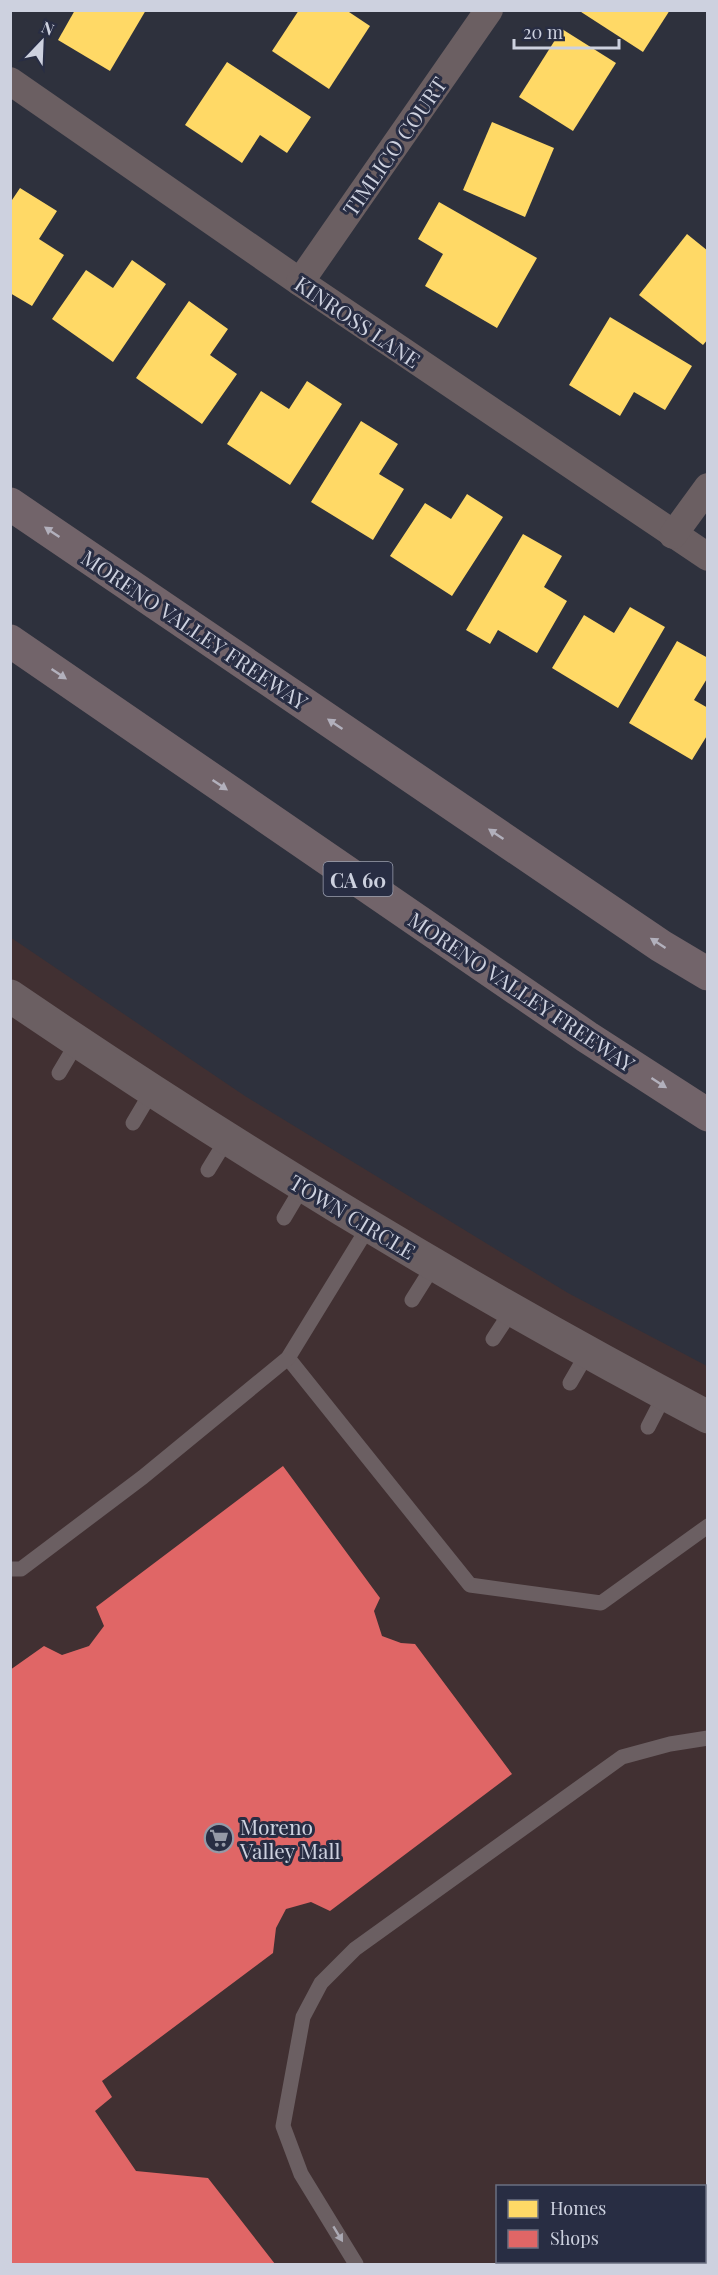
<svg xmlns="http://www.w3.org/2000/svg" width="718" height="2275" viewBox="0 0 718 2275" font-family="'Playfair Display',serif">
<rect width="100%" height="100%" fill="#2e313d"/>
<path fill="#413032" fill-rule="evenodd" d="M10,937L245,1096L568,1293L707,1366V2264H11ZM498,2186H704V2262H498Z"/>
<g fill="#ffd966">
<polygon points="75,10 146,10 110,71 58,40"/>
<polygon points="299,10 346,10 370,26 329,89 272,51"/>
<polygon points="578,10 670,10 643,52"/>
<polygon points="562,29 616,63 573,131 519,97"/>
<polygon points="227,62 311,117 287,153 260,135 242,163 185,125"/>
<polygon points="492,122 554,148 525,217 463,190"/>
<polygon points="20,188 57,211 39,239 64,255 32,306 10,293 10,203"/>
<polygon points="439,202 537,258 497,328 425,286 443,254 418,239"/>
<polygon points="687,234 708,251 708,339 703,345 639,295"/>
<polygon points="132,260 166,284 113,362 52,319 86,270 113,288"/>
<polygon points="189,301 228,329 210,355 237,374 202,424 136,378"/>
<polygon points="610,317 692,366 665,410 634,392 620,416 569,385"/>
<polygon points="307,381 342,404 290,485 227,444 261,391 289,409"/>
<polygon points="361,421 398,444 379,474 404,489 373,540 311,502"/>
<polygon points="467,494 503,517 452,596 390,556 425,503 451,519"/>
<polygon points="523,534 562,556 544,587 567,601 537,653 498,630 490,644 466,630"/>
<polygon points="630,607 665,627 618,708 552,668 584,615 614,633"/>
<polygon points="677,641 708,658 708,677 694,700 708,708 708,734 692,760 629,723"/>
</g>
<polygon fill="#e06666" points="283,1466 380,1598 374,1611 382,1636 401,1643 415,1644 512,1774 330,1911 311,1902 286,1909 276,1928 273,1953 102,2081 112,2097 95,2111 136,2171 208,2178 275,2264 10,2264 10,1670 44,1646 62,1655 89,1646 104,1626 96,1607"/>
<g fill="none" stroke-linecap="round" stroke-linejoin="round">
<g stroke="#6b5f62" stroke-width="15">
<polyline points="59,1073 78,1041"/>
<polyline points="133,1123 152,1091"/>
<polyline points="208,1170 227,1139"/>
<polyline points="284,1218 303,1186"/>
<polyline points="412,1300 434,1265"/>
<polyline points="493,1339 512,1310"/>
<polyline points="288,1358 470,1585 601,1603 708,1526"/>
<polyline points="570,1383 588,1352"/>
<polyline points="648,1427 665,1394"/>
<polyline points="10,1569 21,1569 143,1477 288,1358 369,1226"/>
<polyline points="356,2264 301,2174 283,2126 303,2017 321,1983 355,1949 622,1757 670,1744 708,1738"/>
</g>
<g stroke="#6b5f62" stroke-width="28">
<polyline points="10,81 300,282 708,557"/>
<polyline points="300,282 489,10"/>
<polyline points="673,535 708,487"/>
</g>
<path stroke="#6b5f62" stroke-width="33" d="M10,996C235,1149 467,1290 708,1417"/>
<g stroke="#72646a" stroke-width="33">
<polyline points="10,504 661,946 708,974"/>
<polyline points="10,641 587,1037 708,1115"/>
</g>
</g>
<defs><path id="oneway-solid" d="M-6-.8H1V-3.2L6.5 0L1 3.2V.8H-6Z" transform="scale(1.5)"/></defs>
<g fill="#b2b0bc">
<use href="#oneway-solid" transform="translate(52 532) rotate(-146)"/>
<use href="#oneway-solid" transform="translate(59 674) rotate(34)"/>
<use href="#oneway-solid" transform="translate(335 724) rotate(-146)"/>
<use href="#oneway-solid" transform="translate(220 785) rotate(34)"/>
<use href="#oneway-solid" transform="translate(496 834) rotate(-146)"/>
<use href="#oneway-solid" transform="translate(658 943) rotate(-147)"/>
<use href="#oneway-solid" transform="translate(659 1083) rotate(33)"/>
</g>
<use fill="#aba9b3" href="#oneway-solid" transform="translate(338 2234) rotate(59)"/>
<defs>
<g id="supermarket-ring" transform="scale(1.5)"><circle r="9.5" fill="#282d43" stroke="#9599a6" stroke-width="1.5"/><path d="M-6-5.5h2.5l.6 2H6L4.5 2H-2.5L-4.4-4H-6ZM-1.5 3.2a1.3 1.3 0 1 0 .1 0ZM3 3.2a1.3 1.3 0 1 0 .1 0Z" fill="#9599a6"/></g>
</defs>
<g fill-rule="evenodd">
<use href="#supermarket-ring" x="219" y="1838"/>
</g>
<g text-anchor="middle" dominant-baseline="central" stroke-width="6" stroke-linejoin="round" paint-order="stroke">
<rect fill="#282d43" stroke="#9ca0b0" stroke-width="1.5" x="323.5" y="862" width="69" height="34" rx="4.5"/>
<g font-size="20" font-weight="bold" fill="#cdd1df">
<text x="358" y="879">CA 60</text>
</g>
<g font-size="21" fill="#cdd1df" stroke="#282d43">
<text transform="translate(394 146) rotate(-55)">TIMLICO COURT</text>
<text transform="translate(358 321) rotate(34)">KINROSS LANE</text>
<text transform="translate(195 629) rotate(34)">MORENO VALLEY FREEWAY</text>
<text transform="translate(522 991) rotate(34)">MORENO VALLEY FREEWAY</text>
<text transform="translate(353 1216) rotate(31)">TOWN CIRCLE</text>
</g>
<g font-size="21" fill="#cdd1df" stroke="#282d43" text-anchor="start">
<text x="240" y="1826">Moreno<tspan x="240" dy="24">Valley Mall</tspan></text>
</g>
</g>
<rect width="718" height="2275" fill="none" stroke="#cdd1df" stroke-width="24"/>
<rect x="496" y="2185" width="210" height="78" fill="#282d43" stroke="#6a6f81" stroke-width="1.5"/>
<rect x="508" y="2200" width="30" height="18" fill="#ffd966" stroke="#6a6f81" stroke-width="1.5"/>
<text x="550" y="2215" font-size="18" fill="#cdd1df">Homes</text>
<rect x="508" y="2230" width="30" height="18" fill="#e06666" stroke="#6a6f81" stroke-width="1.5"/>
<text x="550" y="2245" font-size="18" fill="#cdd1df">Shops</text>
<g transform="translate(42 42) rotate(23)" stroke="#282d43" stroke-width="4.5" paint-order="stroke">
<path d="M0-4.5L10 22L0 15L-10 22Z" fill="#cdd1df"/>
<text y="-9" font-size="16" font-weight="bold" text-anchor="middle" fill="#cdd1df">N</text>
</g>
<path d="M514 39v9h105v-9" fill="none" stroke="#cdd1df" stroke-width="3"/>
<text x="523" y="39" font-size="18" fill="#cdd1df" stroke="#282d43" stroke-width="4.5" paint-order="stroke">20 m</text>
</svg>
